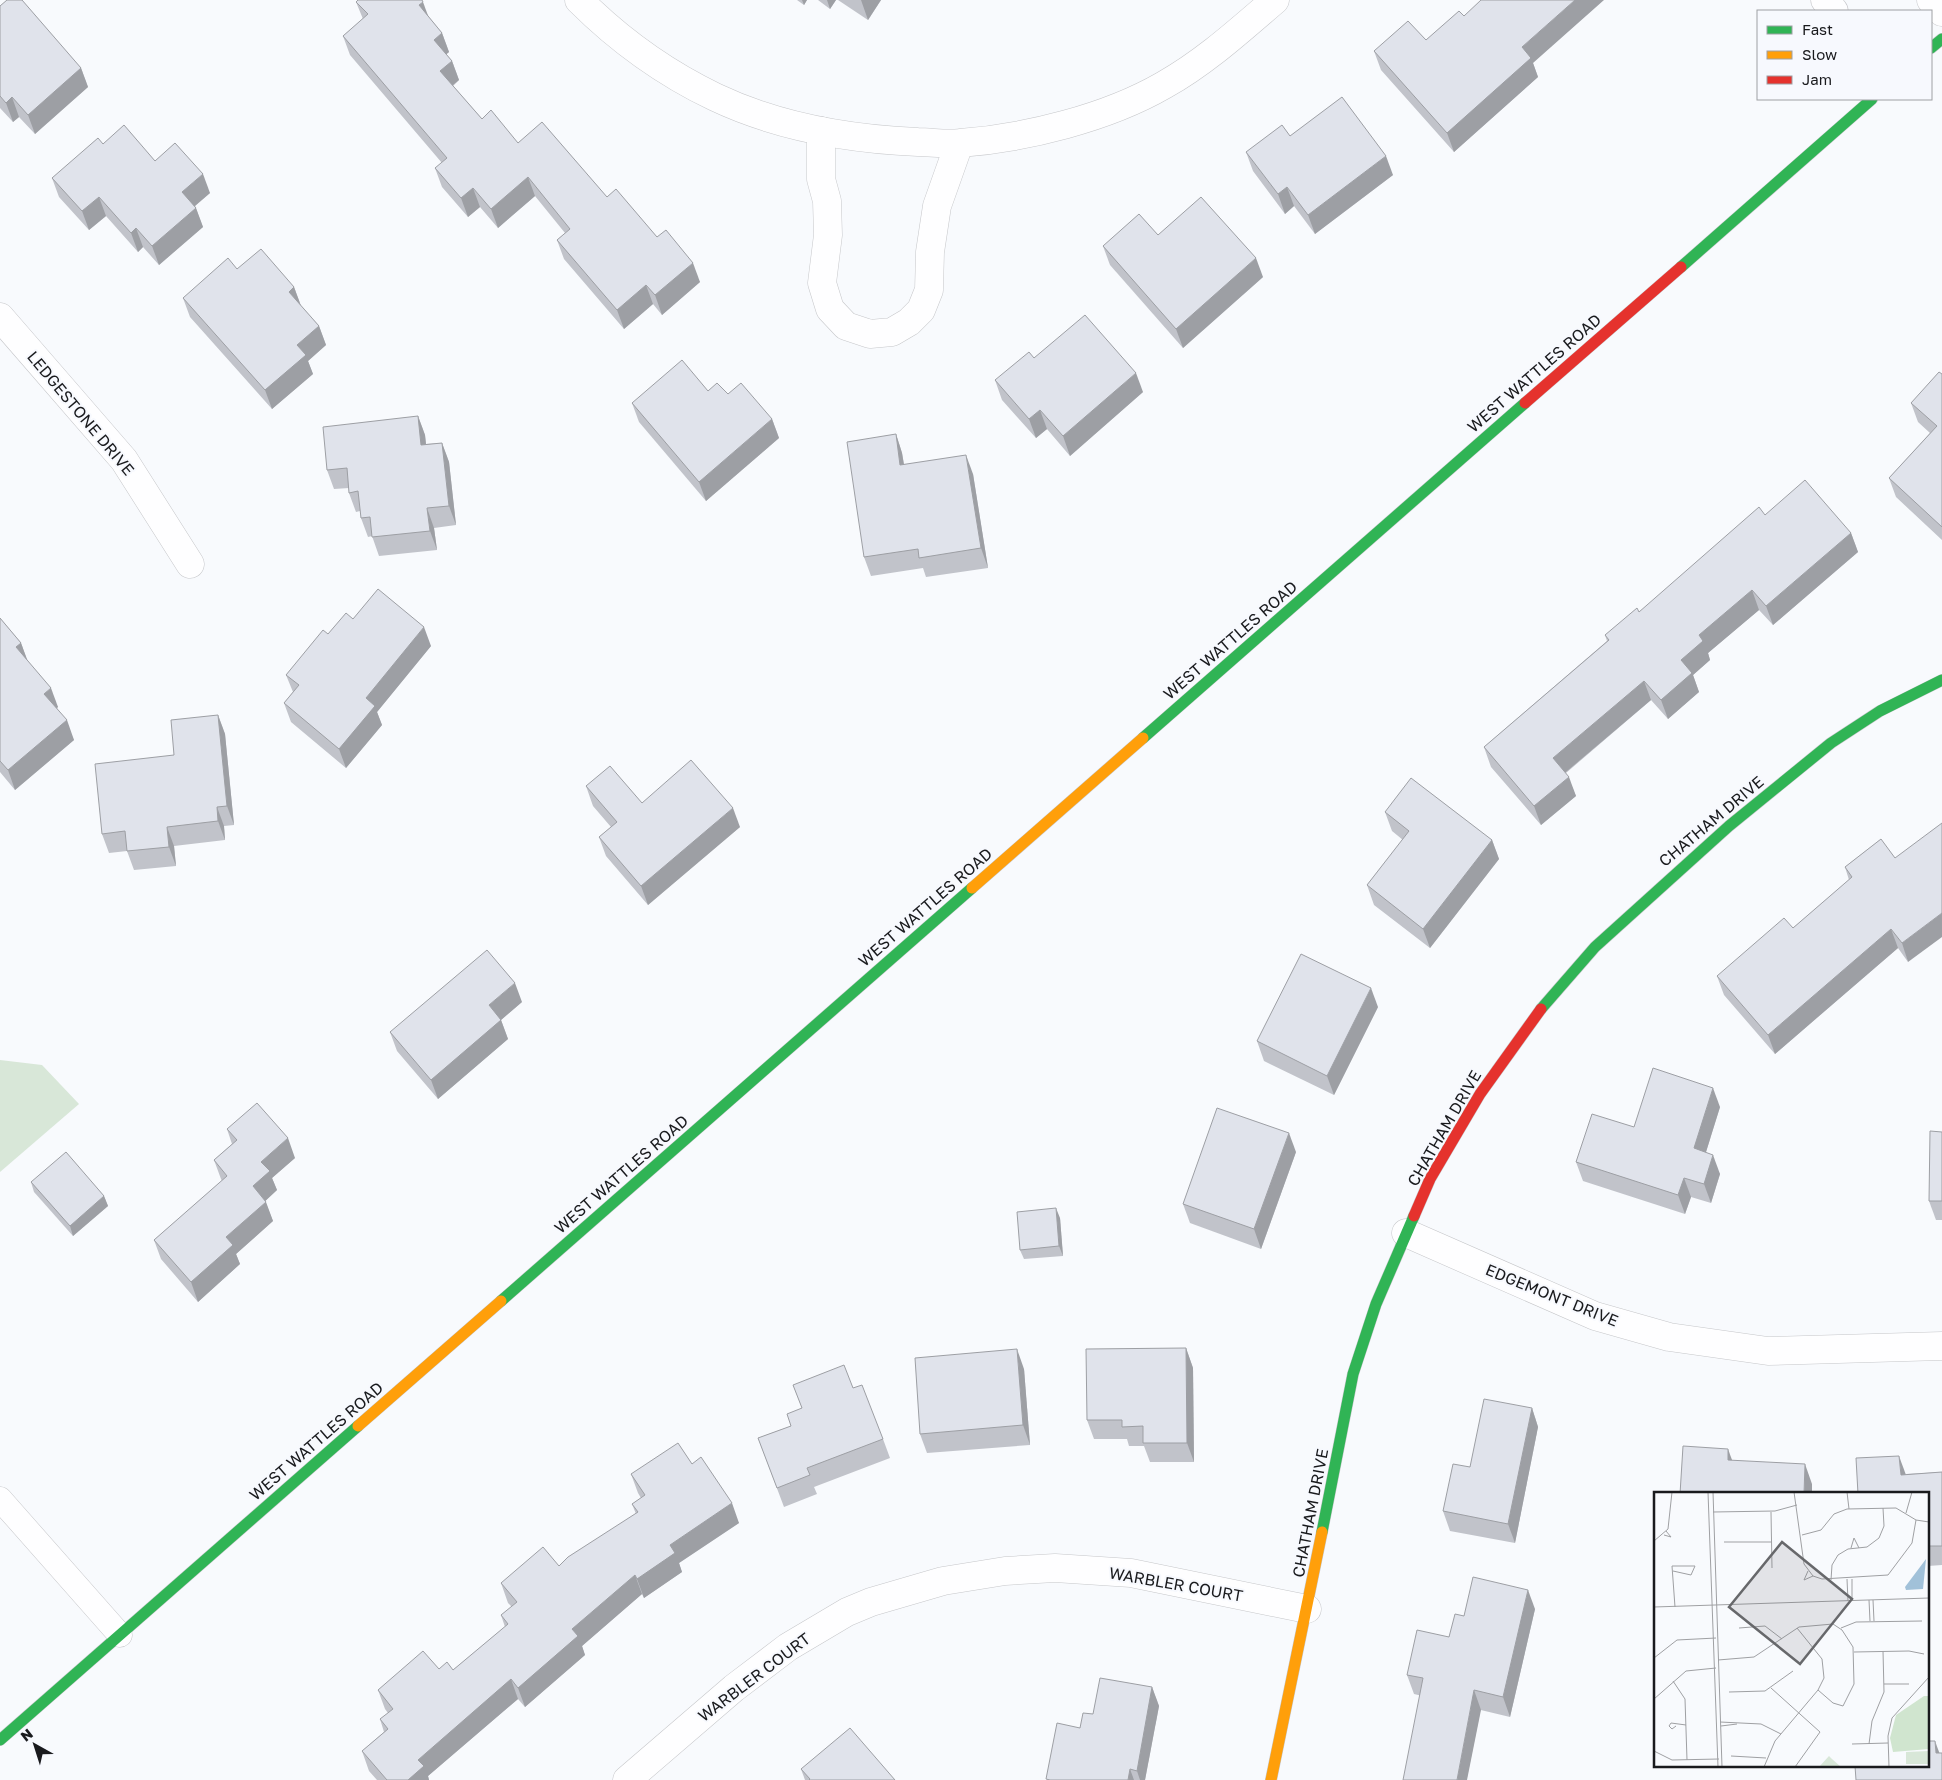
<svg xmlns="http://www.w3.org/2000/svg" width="1942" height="1780" viewBox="0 0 1942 1780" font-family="'Golos Text',sans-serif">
<rect width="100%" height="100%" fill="#f8fafd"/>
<polygon fill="#d8e7d8" points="0,1060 42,1065 79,1104 0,1172"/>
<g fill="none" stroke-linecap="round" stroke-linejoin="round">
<g stroke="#c6c7ca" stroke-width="25">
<polyline id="lane" points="0,1499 120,1635"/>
</g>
<g stroke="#c6c7ca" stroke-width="29">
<g id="street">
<path d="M579,0C618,39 665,73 715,97C778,127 848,139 918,142C932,142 946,145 960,143C1026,138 1107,118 1164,85C1205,62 1240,30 1275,0"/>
<polyline points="1825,0 1834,11"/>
<polyline points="1931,0 1942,12"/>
<polyline points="821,131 821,179 827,201 828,235 822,283 830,309 846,326 870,334 892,332 909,322 921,310 929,290 930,252 937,206 959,144"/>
<polyline points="0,317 124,460 190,564"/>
<polyline points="1406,1233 1595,1316 1669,1337 1768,1351 1942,1346"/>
<polyline points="627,1780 734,1688 788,1647 847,1612 871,1602 943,1581 1005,1571 1055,1568 1131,1573 1307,1609"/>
</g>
</g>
<g stroke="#c6c7ca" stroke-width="12">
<g id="fast">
<polyline points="1931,48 1942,39"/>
<polyline points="1681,267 1872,99"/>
<polyline points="1143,738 1525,403"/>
<polyline points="1541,1009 1595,947 1729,826 1831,743 1880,711 1942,680"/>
<polyline points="501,1301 972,888"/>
<polyline points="1322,1532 1353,1374 1376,1304 1414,1216"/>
<polyline points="0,1740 358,1426"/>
</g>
</g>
<g stroke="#c6c7ca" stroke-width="12">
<g id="slow">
<polyline points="972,888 1143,738"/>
<polyline points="358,1426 501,1301"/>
<polyline points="1271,1780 1322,1532"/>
</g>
</g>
<g stroke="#c6c7ca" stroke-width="12">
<g id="jam">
<polyline points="1525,403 1681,267"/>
<polyline points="1414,1216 1430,1179 1480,1094 1541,1009"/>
</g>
</g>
<use href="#lane" stroke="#fefeff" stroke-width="24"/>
<use href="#street" stroke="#fefeff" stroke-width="28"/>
<use href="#fast" stroke="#30b455" stroke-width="11"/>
<use href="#slow" stroke="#ff9f0a" stroke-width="11"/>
<use href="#jam" stroke="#e5322d" stroke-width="11"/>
</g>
<g fill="#c1c3ca">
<polygon points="797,0 807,0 804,5"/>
<polygon points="818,0 836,0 830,9"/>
<polygon points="838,0 881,0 868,20"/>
<polygon points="356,2 428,16 442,33 449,52 446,54 452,61 459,80 453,86 482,119 518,143 607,197 657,237 700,282 662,315 653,304 624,329 564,259 557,240 565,233 535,196 498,228 480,207 468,217 442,187 435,168 442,163 350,55 343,36 363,19"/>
<polygon points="0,6 81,68 88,87 35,134 19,117 13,122 0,108"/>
<polygon points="1464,16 1533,63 1538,77 1454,152 1381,70 1374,51 1426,40"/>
<polygon points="1290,136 1393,175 1315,234 1294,206 1285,214 1253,171 1246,152"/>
<polygon points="103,144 155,161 210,193 195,206 203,227 159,265 143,247 138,252 106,216 89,230 59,197 52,178"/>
<polygon points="1103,246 1263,277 1183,348 1110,265"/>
<polygon points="237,269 294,287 301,306 319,326 326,345 308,361 313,374 272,409 190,317 183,298"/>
<polygon points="1034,358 1143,392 1070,456 1047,429 1036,438 1002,400 995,380"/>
<polygon points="1942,374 1942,540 1896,497 1889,478 1930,433 1918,422 1911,403"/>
<polygon points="708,391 728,394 772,419 779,438 706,501 639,422 632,403"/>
<polygon points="418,416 425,435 426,444 442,443 449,462 456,525 434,528 437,550 379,556 372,536 368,537 361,518 360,511 356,512 349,493 349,488 334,489 327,470"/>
<polygon points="896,434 902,453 904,464 973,474 988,568 926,577 923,568 871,576 864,557"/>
<polygon points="1765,515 1851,533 1858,552 1773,625 1759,610 1708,653 1710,660 1693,675 1699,692 1668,719 1651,700 1566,773 1576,796 1541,825 1491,767 1484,747 1607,641 1605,635 1639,612"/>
<polygon points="0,618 21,643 27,660 58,707 57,708 74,740 15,790 0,772"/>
<polygon points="353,619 431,646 377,712 382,725 346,768 291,722 284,703 293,692 286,675 328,634"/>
<polygon points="218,715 225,734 234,825 224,826 225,840 174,846 176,866 134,870 127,851 109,853 102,834 174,755"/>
<polygon points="586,786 642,803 740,827 648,905 606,856 599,837 611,827 593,806"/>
<polygon points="1385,812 1492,840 1499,859 1430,948 1374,905 1367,885 1403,840 1392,831"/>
<polygon points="1881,839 1908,962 1898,948 1775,1054 1724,995 1717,976 1793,928 1849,880 1845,867"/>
<polygon points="522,1002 501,1020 508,1039 438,1099 397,1051 390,1032"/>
<polygon points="1378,1007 1334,1095 1264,1061 1257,1041"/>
<polygon points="1720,1107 1706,1152 1720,1174 1711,1203 1691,1197 1685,1214 1583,1181 1576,1162 1634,1127"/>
<polygon points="227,1129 295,1158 272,1178 277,1190 265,1201 273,1221 236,1254 240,1264 198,1302 161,1259 154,1240 222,1181 221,1179 214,1160 232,1144"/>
<polygon points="1942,1132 1942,1220 1936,1220 1929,1201"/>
<polygon points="1296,1152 1261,1249 1190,1223 1183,1204"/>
<polygon points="31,1182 104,1196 108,1206 73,1236 34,1192"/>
<polygon points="1060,1218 1063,1256 1024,1259 1020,1250"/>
<polygon points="1186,1348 1193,1368 1194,1462 1150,1462 1144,1446 1129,1446 1127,1439 1094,1439 1087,1420"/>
<polygon points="1024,1369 1030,1445 927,1453 920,1434"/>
<polygon points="793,1385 853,1388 883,1439 890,1458 814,1487 817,1494 784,1507 758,1438 791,1426 802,1408"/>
<polygon points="1532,1408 1538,1427 1515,1543 1450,1531 1443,1511 1470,1467"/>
<polygon points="692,1464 739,1523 679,1563 682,1572 644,1598 642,1594 582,1646 585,1655 525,1707 518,1699 428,1776 429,1780 377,1780 369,1771 362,1751 384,1732 380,1719 388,1713 385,1709 378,1690 439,1669 453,1670 505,1627 501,1615 512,1607 508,1603 501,1583 559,1566 636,1514 632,1504 641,1498 638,1493 631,1474"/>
<polygon points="1942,1472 1942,1565 1928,1566 1928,1494 1906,1474"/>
<polygon points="1535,1609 1510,1717 1414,1694 1407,1675 1449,1637 1464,1616"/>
<polygon points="1152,1687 1159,1706 1145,1780 1047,1780 1080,1728 1093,1714"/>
<polygon points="801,1769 895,1780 805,1780"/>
</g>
<g fill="#9d9fa4">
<polygon points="802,0 807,0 804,5"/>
<polygon points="827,0 836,0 830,9"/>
<polygon points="861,0 881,0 868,20"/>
<polygon points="1575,0 1604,0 1533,63 1538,77 1454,152 1447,133 1522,47"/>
<polygon points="423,2 430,21 419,5"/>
<polygon points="442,33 449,52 441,59 434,40"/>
<polygon points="452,61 459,80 447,90 440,71"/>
<polygon points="81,68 88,87 35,134 28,115"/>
<polygon points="12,97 19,117 13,122 6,103"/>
<polygon points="1386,156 1393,175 1315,234 1308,215"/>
<polygon points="203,174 210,193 189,211 182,192"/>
<polygon points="528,177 535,196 498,228 491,209"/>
<polygon points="1287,187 1294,206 1285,214 1278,194"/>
<polygon points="473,188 480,207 468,217 461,198"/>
<polygon points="99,197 106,216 89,230 82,211"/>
<polygon points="196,208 203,227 159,265 152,246"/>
<polygon points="136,228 143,247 138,252 131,233"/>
<polygon points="1256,258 1263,277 1183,348 1176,329"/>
<polygon points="693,263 700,282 662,315 655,295"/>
<polygon points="646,285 653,304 624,329 617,310"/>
<polygon points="294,287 301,306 289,292"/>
<polygon points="319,326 326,345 308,361 313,374 272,409 265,390 297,345"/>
<polygon points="1136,373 1143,392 1070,456 1063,436"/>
<polygon points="1040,410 1047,429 1036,438 1029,419"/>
<polygon points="418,416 425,435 428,464 421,445"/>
<polygon points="772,419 779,438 706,501 699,482"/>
<polygon points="896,434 902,453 907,484 900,465"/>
<polygon points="442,443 449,462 456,525 449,506"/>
<polygon points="966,455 973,474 988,568 981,548"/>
<polygon points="427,508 434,528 437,550 430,531"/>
<polygon points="1851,533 1858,552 1773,625 1766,606"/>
<polygon points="1752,590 1759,610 1708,653 1710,660 1693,675 1699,692 1668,719 1661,700 1681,660 1699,635"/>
<polygon points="424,627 431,646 377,712 382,725 346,768 339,749 366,698"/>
<polygon points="21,643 28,662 16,647"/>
<polygon points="1644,681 1651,700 1560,777 1553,758"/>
<polygon points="51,688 58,707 51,713 44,694"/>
<polygon points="218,715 225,734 234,825 227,806"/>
<polygon points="67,720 74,740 15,790 8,770"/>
<polygon points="1569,777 1576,796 1541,825 1534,806"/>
<polygon points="217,807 224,826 225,840 218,821"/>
<polygon points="733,808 740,827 648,905 641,886"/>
<polygon points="167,827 174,846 176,866 169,847"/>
<polygon points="1492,840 1499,859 1430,948 1423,929"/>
<polygon points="1942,913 1942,937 1908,962 1902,943"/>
<polygon points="1891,929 1898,948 1775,1054 1768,1035"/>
<polygon points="515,983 522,1002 501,1020 508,1039 438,1099 431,1080 489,1005"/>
<polygon points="1371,988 1378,1007 1334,1095 1327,1076"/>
<polygon points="1713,1088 1720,1107 1701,1168 1694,1148"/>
<polygon points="1289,1133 1296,1152 1261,1249 1254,1229"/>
<polygon points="288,1138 295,1158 272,1178 277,1190 260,1206 253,1186 261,1162"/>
<polygon points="1713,1155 1720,1174 1711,1203 1704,1184"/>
<polygon points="1684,1178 1691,1197 1685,1214 1678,1195"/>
<polygon points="104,1196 108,1206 73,1236 70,1226"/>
<polygon points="266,1202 273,1221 236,1254 240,1264 198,1302 191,1282 226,1237"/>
<polygon points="1056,1208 1060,1218 1063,1256 1059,1246"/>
<polygon points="1186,1348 1193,1368 1194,1462 1187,1443"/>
<polygon points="1017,1349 1024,1369 1030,1445 1023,1425"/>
<polygon points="1532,1408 1538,1427 1515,1543 1508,1524"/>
<polygon points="1728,1449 1735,1468 1728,1460"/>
<polygon points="1899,1456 1906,1475 1901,1475"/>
<polygon points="1805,1464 1812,1484 1812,1494 1804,1494"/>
<polygon points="732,1503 739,1523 679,1563 682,1572 644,1598 637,1579 670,1545"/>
<polygon points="635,1575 642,1594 582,1646 585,1655 525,1707 518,1688 572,1629"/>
<polygon points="1528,1590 1535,1609 1510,1717 1503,1697"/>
<polygon points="511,1679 518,1699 428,1776 429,1780 408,1780 418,1760"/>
<polygon points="1152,1687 1159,1706 1145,1780 1140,1780 1137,1771"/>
<polygon points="1474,1690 1481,1710 1467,1780 1457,1780"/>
<polygon points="1935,1741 1942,1760 1936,1753"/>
<polygon points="1130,1769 1134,1780 1128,1780"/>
</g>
<g fill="#e0e3eb" stroke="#9d9fa4">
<polygon points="7,0 22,0 81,68 28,115 12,97 6,103 0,96 0,6"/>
<polygon points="358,0 422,0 423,2 419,5 442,33 434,40 452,61 440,71 482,119 491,110 518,143 542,122 607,197 616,189 657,237 666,230 693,263 655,295 646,285 617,310 557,240 570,229 528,177 491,209 473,188 461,198 435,168 447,158 343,36 368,14 356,2"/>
<polygon points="1481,0 1575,0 1522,47 1531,58 1447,133 1374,51 1408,21 1426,40 1459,11 1464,16"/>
<polygon points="1342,97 1386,156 1308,215 1287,187 1278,194 1246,152 1282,125 1290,136"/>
<polygon points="124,125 155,161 175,143 203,174 182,192 196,208 152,246 136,228 131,233 99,197 82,211 52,178 98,138 103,144"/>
<polygon points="1201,197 1256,258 1176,329 1103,246 1139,214 1158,235"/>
<polygon points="261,249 294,287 289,292 319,326 297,345 306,355 265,390 183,298 228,258 237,269"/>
<polygon points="1085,315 1136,373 1063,436 1040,410 1029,419 995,380 1029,352 1034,358"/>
<polygon points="682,360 708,391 717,383 728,394 741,383 772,419 699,482 632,403"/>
<polygon points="1939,372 1942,374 1942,527 1889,478 1937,426 1911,403"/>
<polygon points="418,416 421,445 442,443 449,506 427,508 430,531 372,537 370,517 361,518 358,491 349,493 347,468 327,470 323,427"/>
<polygon points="896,434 900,465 966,455 981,548 919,558 918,549 864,557 847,442"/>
<polygon points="1805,480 1851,533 1766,606 1752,590 1699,635 1703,641 1681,660 1692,673 1661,700 1644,681 1553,758 1569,777 1534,806 1484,747 1609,640 1605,635 1637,608 1639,612 1759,507 1765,515"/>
<polygon points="378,589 424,627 366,698 375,706 339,749 284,703 299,685 286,675 323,630 328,634 346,613 353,619"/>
<polygon points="0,618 21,643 16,647 51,688 44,694 67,720 8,770 0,761"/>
<polygon points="218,715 227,806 217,807 218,821 167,827 169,847 127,851 125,831 102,834 95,764 174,755 171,720"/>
<polygon points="691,760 733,808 641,886 599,837 617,822 586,786 610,766 642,803"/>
<polygon points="1411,778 1492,840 1423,929 1367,885 1409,831 1385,812"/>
<polygon points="1942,823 1942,913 1902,943 1891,929 1768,1035 1717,976 1784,918 1793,928 1852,877 1845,867 1881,839 1895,858"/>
<polygon points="487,950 515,983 489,1005 501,1020 431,1080 390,1032"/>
<polygon points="1301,954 1371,988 1327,1076 1257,1041"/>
<polygon points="1653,1068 1713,1088 1694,1148 1713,1155 1704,1184 1684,1178 1678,1195 1576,1162 1592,1114 1634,1127"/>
<polygon points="257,1103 288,1138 261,1162 270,1171 253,1186 266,1202 226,1237 233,1245 191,1282 154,1240 227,1176 214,1160 237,1140 227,1129"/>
<polygon points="1217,1108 1289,1133 1254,1229 1183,1204"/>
<polygon points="1930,1131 1942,1132 1942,1201 1929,1201"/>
<polygon points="66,1152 104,1196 70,1226 31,1182"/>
<polygon points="1056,1208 1059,1246 1020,1250 1017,1212"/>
<polygon points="1186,1348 1187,1443 1143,1443 1143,1426 1122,1427 1122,1420 1087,1420 1086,1349"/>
<polygon points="1017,1349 1023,1425 920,1434 915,1358"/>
<polygon points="844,1365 853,1388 862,1385 883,1439 807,1468 810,1475 777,1488 758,1438 791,1426 787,1414 802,1408 793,1385"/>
<polygon points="1484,1399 1532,1408 1508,1524 1443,1511 1453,1464 1470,1467"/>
<polygon points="678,1443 692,1464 701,1457 732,1503 670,1545 675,1553 637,1579 635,1575 572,1629 578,1636 518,1688 511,1679 418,1760 424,1766 408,1780 387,1780 362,1751 388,1729 380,1719 393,1709 378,1690 423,1651 439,1669 447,1662 453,1670 508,1624 501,1615 517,1602 501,1583 543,1547 559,1566 568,1557 638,1512 632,1504 645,1495 631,1474"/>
<polygon points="1683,1446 1728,1449 1728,1460 1805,1464 1804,1494 1680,1494"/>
<polygon points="1899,1456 1901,1475 1942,1472 1942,1546 1928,1546 1928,1494 1858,1494 1856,1458"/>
<polygon points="1473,1577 1528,1590 1503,1697 1474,1690 1457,1780 1403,1780 1423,1678 1407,1675 1417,1630 1449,1637 1455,1614 1464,1616"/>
<polygon points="1100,1678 1152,1687 1137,1771 1130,1769 1128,1780 1050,1780 1046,1779 1057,1723 1080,1728 1083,1713 1093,1714"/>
<polygon points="850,1728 895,1780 809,1780 810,1779 801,1769"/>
<polygon points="1928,1741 1935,1741 1936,1753 1942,1753 1942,1780 1856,1780 1855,1766 1928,1766"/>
</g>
<g text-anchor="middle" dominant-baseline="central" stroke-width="4" stroke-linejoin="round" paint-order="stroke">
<g font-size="16" fill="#191a1d" stroke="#f7f9fe">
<text transform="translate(1534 373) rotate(-41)">WEST WATTLES ROAD</text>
<text transform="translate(81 413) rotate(50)">LEDGESTONE DRIVE</text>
<text transform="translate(1230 640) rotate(-41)">WEST WATTLES ROAD</text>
<text transform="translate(1711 821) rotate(-40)">CHATHAM DRIVE</text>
<text transform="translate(925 907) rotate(-41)">WEST WATTLES ROAD</text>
<text transform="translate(1444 1128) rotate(-60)">CHATHAM DRIVE</text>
<text transform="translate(621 1174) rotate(-41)">WEST WATTLES ROAD</text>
<text transform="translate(1552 1295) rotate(22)">EDGEMONT DRIVE</text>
<text transform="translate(316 1441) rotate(-41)">WEST WATTLES ROAD</text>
<text transform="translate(1310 1513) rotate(-79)">CHATHAM DRIVE</text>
<text transform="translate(1176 1584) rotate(10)">WARBLER COURT</text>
<text transform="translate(754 1677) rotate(-37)">WARBLER COURT</text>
</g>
</g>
<g transform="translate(1654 1492)">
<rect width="275" height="275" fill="#f8fafd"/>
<path d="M275,259V272H252V260ZM175,264L178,267L187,275H165Z" fill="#d8e7d8"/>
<path d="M270,204H275V257L239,260L236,246L242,223Z" fill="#d0e5cf"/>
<path d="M272,67L269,97L252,98L251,95Z" fill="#a1c1d9"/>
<path fill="none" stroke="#9fa0a3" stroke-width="1" d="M54,0L64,275M59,0L68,275M140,0L150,72L159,84L168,87L234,83L258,51L262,28M193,0L195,17M59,20L121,19L143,13M117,20L118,76M252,21L258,0M10,43L17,45L12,39M148,43L167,38L180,22L193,17L242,16L262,28L275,30M0,49L14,37L18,0M70,50H118M197,56L200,46L205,56M19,79L37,83L41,74H18L21,115M154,79L150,88L159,84M193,87L194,109M198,87V109M177,88L178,73L184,63L194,57L213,55L225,46L230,34L229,16M215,108L216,129M219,108L220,129M0,115L275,106M85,136L111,134L128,147M187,136L202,130L268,129M200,160L255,159L270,162M0,166L23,148L62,146M64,168L100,165L145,135L179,132L188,138L199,155L200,192L189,214L179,211L164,198M19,189L31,207L33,268M230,192H255M117,196L166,240L141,275M75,200L111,199L139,179M0,207L32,179L62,176M66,230L107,232L127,242M22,234L18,237L15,234L17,231L32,233M67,234L83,232M198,252L234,251M215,252L218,229L230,200L229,159M0,259L18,268L65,267M77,264L112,266M110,275L121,249L164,198L170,186L168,167L143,136M235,275L234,244L238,226L275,185"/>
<path fill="#67686b" fill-opacity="0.15" stroke="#67686b" stroke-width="2.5" d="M128,50L198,107L146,172L75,115Z"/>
<rect width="275" height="275" fill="none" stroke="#191a1d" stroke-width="2.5"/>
</g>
<rect x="1757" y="10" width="175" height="90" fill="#f7f9fe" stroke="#9ea0a4"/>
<rect x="1767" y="26" width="25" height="8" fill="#30b455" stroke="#9ea0a4"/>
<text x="1802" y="35" font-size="15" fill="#191a1d">Fast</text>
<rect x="1767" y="51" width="25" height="8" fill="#ff9f0a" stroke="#9ea0a4"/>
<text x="1802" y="60" font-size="15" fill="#191a1d">Slow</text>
<rect x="1767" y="76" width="25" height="8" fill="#e5322d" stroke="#9ea0a4"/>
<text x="1802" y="85" font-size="15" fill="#191a1d">Jam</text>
<g transform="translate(35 1745) rotate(321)" stroke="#f7f9fe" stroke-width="4" paint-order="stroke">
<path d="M0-4L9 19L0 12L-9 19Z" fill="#191a1d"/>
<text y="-8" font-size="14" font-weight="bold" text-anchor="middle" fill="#191a1d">N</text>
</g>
</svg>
